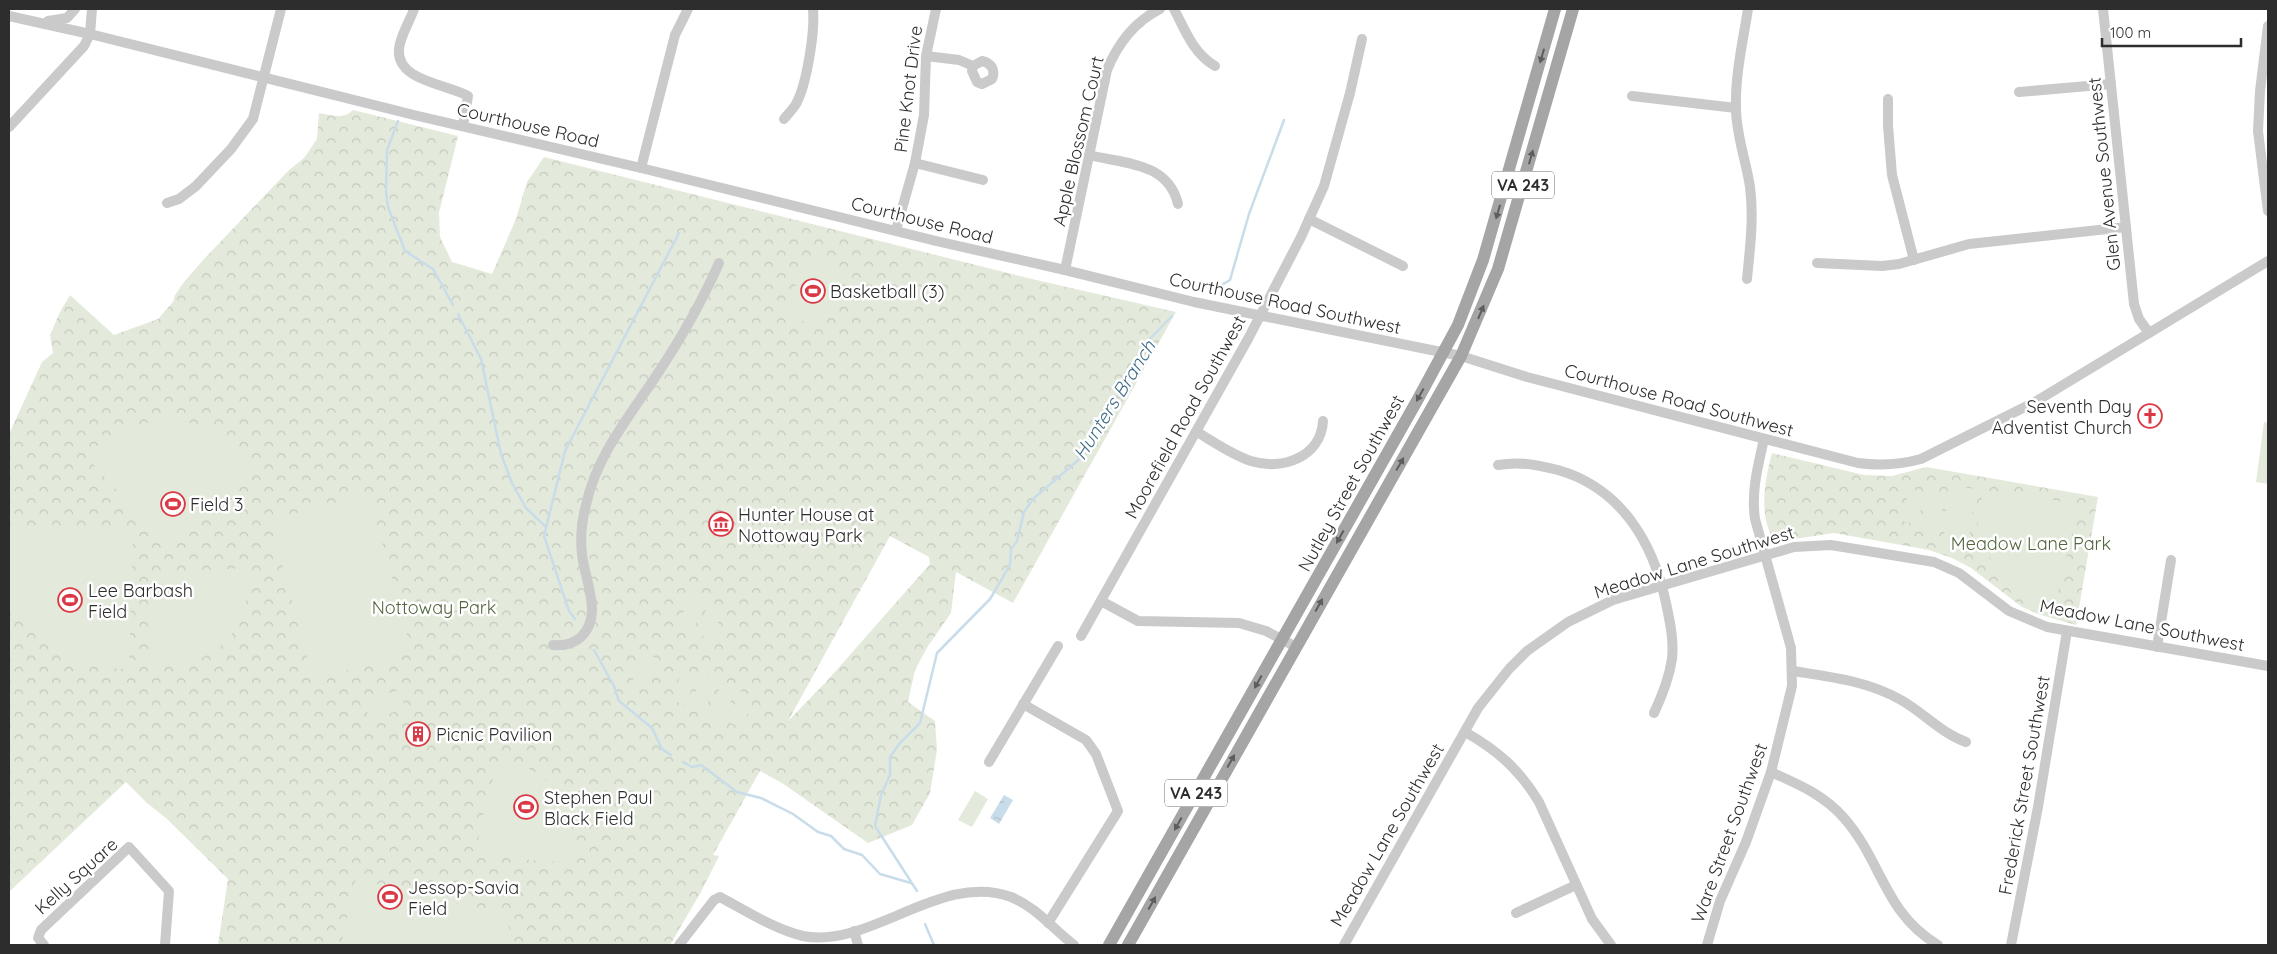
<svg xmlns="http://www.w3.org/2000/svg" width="2277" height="954" viewBox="0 0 2277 954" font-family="Quicksand,sans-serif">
<defs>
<pattern id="forest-crowns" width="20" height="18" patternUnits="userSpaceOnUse" patternTransform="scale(1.25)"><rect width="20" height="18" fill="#e3eadb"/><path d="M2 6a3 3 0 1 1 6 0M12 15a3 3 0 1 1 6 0" fill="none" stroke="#c3c9bc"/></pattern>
<pattern id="water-ripples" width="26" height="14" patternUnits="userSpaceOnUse" patternTransform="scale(1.25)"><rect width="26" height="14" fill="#c8dce9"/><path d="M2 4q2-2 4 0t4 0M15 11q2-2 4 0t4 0" fill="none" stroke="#acbdc8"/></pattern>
</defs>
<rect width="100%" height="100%" fill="#fff"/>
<g fill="url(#forest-crowns)" fill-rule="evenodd">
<path d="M353,110L458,136L439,213L440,237L452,262L492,274L516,219L527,182L544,157L1032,279L1176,312L1013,603L956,572L951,613L928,646L915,670L908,702L935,721L937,750L930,793L912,825L868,843L782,783L760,771L713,855L719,856L701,892L670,945H218L228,879L167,819L147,803L126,782L9,892V434L42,362L53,353L50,335L60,312L70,295L114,335L158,319L173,302L175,295L184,282L205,258L288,171L304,158L317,139L319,113C332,115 343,120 353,110ZM890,536L929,557L930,564L826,682L788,721Z"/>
<path d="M1772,453L1864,475L1892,476L1926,467L2098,497L2076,625L2041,615L2022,607L1971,568L1952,558L1929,550L1834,533L1781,541L1774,540C1758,516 1765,479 1772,453Z"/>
</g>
<g fill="#e3eadb">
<polygon points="806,255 841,268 820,327 785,315"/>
<path d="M170,419C209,425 231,437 258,467L174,542H163L85,455C111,434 136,422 170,419Z"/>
<polygon points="2264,422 2268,423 2268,484 2256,482"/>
<polygon points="1948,485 1975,489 1969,541 1944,537"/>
<polygon points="1908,489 1923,491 1919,524 1904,522"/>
<polygon points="1983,490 2071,503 2077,512 2056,600 2011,589 1976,536"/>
<polygon points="1928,492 1944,494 1940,527 1924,525"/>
<polygon points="369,494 412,653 313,679 270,520"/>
<path d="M9,527L126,531L133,539L129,669C86,669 41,651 18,613C15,608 10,602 9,596C5,580 9,546 9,527Z"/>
<path d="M248,568C252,632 215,667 152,668L151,577L155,573Z"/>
<polygon points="690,595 705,601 692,632 678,626"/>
<polygon points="709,603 724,609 711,639 697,634"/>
<polygon points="644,653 658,659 646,690 631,684"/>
<polygon points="683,669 697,675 685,705 671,700"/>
<polygon points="702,676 716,682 704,713 690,707"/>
<polygon points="721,684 735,690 723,720 709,715"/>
<polygon points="400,690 405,709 369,719 364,700"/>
<polygon points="740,691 754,697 742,728 728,722"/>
<path d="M499,758C554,771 580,807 572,863L515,859L482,852L477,846L483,815Z"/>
<polygon points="975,791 988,799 972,827 958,820"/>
<polygon points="356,879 501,914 512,933 509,945 341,945"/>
</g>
<polygon fill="url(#water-ripples)" points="1004,795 1013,800 999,824 990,818"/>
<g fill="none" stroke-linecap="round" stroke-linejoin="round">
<g stroke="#c8dce9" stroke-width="2.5">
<polyline points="398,121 387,150 386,192 388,207 405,251 433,269 453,305"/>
<polyline points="1213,290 1230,280 1249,214 1284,120"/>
<polyline points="458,314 481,359 501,454 512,483 526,508 546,527"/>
<polyline points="575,619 569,611 544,536 565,451 679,233"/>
<polyline points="594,650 614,686 619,701 652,728 662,749 671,755"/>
<polyline points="683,762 692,767 701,765 737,792 761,798 793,814 818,832 831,836 844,849 862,855 880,874 911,883"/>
<polyline points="917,891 875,826 881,795 890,775 890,757 900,743 920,723 937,653 990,599 1010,565 1011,549 1017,541 1024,512 1033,499 1083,456 1093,441 1105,409 1124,388 1145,344 1172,316"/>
<polyline points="925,924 934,945"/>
</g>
<g stroke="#cacaca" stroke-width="10">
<path d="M414,9C410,21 400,36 399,49C396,81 447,84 468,96L463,126"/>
<path d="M1174,9C1185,30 1193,53 1215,66"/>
<polyline points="2103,9 2134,304 2139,319 2149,333"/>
<path d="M9,16L90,34L418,116L641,168L936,241L1065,270L1194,302L1461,356L1527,377L1858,463C1880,466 1899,465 1921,459L2035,402L2268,261"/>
<polyline points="48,21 67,18 75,9"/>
<polyline points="2268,26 2260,91 2258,131 2268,211"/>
<path d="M926,56L959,60L973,66L982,61C991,63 996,70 992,79L982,84L977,82L972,71L973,66"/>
<polyline points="2019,92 2111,84"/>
<polyline points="1632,96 1736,108"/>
<polyline points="1888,99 1888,126 1892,175 1914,260"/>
<path d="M784,119C788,114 793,109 796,104C807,84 815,31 813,9"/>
<polyline points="9,127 84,46 90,34 92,9"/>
<path d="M1089,155C1125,164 1168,162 1178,204"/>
<polyline points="915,163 983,180"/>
<polyline points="641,168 675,35 688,9"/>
<polyline points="167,203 179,199 196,186 231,149 253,119 281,9"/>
<polyline points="1309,219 1403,266"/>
<polyline points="896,230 915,163 924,115 926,56 936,9"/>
<polyline points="1817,263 1882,266 1899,264 1969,244 2126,227"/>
<path d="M1065,270L1107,70C1118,43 1134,22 1160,9"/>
<path d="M1747,279C1750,248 1754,218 1750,187C1746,160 1736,135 1736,108C1735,75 1743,41 1748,9"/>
<path d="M1197,432C1214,442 1232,455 1251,461C1282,471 1321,457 1323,421"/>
<path d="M1498,465C1520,461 1537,465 1558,470C1621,488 1653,542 1666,603C1670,622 1674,640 1672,659C1669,679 1662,696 1654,713"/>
<polyline points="1101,601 1138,621 1239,623 1266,631 1296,647"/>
<polyline points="1081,636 1248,339 1301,237 1324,186 1350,93 1362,39"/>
<path d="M553,645C563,646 573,644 581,637C604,615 584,579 582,554C580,537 582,520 586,505C596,457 628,418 654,379C679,342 701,304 719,263"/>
<polyline points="2157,647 2171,560"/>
<path d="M1793,671C1831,677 1868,681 1901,700C1924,713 1941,733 1966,742"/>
<polyline points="1023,704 1086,740 1096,754 1118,811 1048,923"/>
<path d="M1465,732C1497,750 1520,770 1539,802L1592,919L1611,945"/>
<polyline points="989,762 1058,646"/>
<path d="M1771,772C1798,784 1824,795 1844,818C1882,861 1884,913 1938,945"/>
<polyline points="1516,913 1576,885"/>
<polyline points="854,931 858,945"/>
<polyline points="44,945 38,938 41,930 129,847 169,891 165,945"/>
<path d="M679,945L714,900L720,897C744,910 776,930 803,936C871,949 941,871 1011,897C1036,907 1053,929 1074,945"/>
<polyline points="1344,945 1478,708 1509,669 1527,651 1568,622 1613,600 1794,547 1831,545 1934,562 1959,573 2009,611 2047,627 2268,666"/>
<path d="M1707,945L1720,901L1746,842L1771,772L1792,686L1791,648L1755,519C1751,491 1758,466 1764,439"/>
<polyline points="2011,945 2038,807 2067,631"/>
</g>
<g stroke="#a5a5a5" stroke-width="12">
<polyline points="1109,945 1418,399 1458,325 1483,260 1555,9"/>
<polyline points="1128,945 1461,356 1498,269 1573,9"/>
</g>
</g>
<defs><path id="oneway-solid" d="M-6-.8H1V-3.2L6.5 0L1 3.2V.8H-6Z" transform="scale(1.25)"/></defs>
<g fill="#5d5d5d">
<use href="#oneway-solid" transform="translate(1542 56) rotate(106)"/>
<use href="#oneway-solid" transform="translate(1531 157) rotate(-74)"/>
<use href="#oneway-solid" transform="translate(1498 212) rotate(106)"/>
<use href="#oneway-solid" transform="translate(1481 312) rotate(-67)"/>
<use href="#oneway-solid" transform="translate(1420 395) rotate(119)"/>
<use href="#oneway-solid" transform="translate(1400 464) rotate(-60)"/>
<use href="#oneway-solid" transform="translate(1340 537) rotate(119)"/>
<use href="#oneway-solid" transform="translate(1319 605) rotate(-61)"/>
<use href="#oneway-solid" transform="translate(1258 682) rotate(119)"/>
<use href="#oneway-solid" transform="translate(1231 761) rotate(-61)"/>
<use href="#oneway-solid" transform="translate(1178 824) rotate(119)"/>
<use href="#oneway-solid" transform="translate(1152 903) rotate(-61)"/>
</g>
<defs>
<g id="stadium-ring" transform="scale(1.25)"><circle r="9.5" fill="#fff" stroke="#da3844" stroke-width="1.5"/><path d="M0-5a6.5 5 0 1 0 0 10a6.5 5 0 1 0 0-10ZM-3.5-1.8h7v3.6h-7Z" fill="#da3844"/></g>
<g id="church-ring" transform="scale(1.25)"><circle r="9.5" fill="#fff" stroke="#da3844" stroke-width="1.5"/><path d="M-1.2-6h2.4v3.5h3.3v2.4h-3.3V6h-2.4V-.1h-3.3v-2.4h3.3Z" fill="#da3844"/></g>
<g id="museum-ring" transform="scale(1.25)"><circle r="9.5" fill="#fff" stroke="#da3844" stroke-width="1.5"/><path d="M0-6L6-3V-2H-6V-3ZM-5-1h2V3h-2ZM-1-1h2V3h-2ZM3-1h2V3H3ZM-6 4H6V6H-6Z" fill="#da3844"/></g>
<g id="building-ring" transform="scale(1.25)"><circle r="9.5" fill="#fff" stroke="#da3844" stroke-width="1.5"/><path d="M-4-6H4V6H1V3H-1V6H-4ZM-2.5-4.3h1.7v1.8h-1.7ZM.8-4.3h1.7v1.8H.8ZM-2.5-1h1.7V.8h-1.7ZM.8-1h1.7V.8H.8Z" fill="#da3844"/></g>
</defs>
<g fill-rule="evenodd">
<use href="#stadium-ring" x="813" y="291"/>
<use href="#church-ring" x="2150" y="416"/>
<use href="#stadium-ring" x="173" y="504"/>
<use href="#museum-ring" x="721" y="524"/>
<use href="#stadium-ring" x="70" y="600"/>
<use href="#building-ring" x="418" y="734"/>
<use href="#stadium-ring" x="526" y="807"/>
<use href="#stadium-ring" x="390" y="897"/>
</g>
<g text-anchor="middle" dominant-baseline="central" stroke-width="5" stroke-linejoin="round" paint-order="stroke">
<g fill="#fff" stroke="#6c6c6c" stroke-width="1">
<rect x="1492" y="171.5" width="62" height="27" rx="4"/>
<rect x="1165" y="779.5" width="62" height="27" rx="4"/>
</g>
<g font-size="16" font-weight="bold" fill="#2d2d2d">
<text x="1523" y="185">VA 243</text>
<text x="1196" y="793">VA 243</text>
</g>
<g font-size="18" fill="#2d2d2d" stroke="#fff">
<text transform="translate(908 89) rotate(-83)">Pine Knot Drive</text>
<text transform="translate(528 125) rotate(13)">Courthouse Road</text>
<text transform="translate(1078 141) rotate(-77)">Apple Blossom Court</text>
<text transform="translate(2104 174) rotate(-96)">Glen Avenue Southwest</text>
<text transform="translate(922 220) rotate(14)">Courthouse Road</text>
<text transform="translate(1285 303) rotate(12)">Courthouse Road Southwest</text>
<text transform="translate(1679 400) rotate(15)">Courthouse Road Southwest</text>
<text transform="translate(1185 417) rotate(-61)">Moorefield Road Southwest</text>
<text transform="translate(1351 483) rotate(-61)">Nutley Street Southwest</text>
<text transform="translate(1694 562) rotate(-17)">Meadow Lane Southwest</text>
<text transform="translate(2142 625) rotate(11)">Meadow Lane Southwest</text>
<text transform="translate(2024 785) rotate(-80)">Frederick Street Southwest</text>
<text transform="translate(1729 833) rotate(-70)">Ware Street Southwest</text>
<text transform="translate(1387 835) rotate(-60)">Meadow Lane Southwest</text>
<text transform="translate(76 876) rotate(-42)">Kelly Square</text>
</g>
<g font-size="18" fill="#2d2d2d" stroke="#fff" text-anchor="start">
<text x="830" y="291">Basketball (3)</text>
<text x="2132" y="406" text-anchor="end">Seventh Day<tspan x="2132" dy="21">Adventist Church</tspan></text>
<text x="190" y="504">Field 3</text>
<text x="738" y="514">Hunter House at<tspan x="738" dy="21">Nottoway Park</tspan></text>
<text x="88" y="590">Lee Barbash<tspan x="88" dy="21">Field</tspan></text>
<text x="436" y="734">Picnic Pavilion</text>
<text x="544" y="797">Stephen Paul<tspan x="544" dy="21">Black Field</tspan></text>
<text x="408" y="887">Jessop-Savia<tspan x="408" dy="21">Field</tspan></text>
</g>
<g font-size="18" fill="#50653d" stroke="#fff">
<text x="2031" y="543">Meadow Lane Park</text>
<text x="434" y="607">Nottoway Park</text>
</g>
<g font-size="19" font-style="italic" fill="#406d89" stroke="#fff">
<text transform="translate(1114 400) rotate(-58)">Hunters Branch</text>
</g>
</g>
<rect width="2277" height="954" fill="none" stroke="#2d2d2d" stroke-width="20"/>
<path d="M2102 38v8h139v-8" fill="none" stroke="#2d2d2d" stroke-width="2.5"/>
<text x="2110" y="38" font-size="15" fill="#2d2d2d" stroke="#ffffff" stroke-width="4" paint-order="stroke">100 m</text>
</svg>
